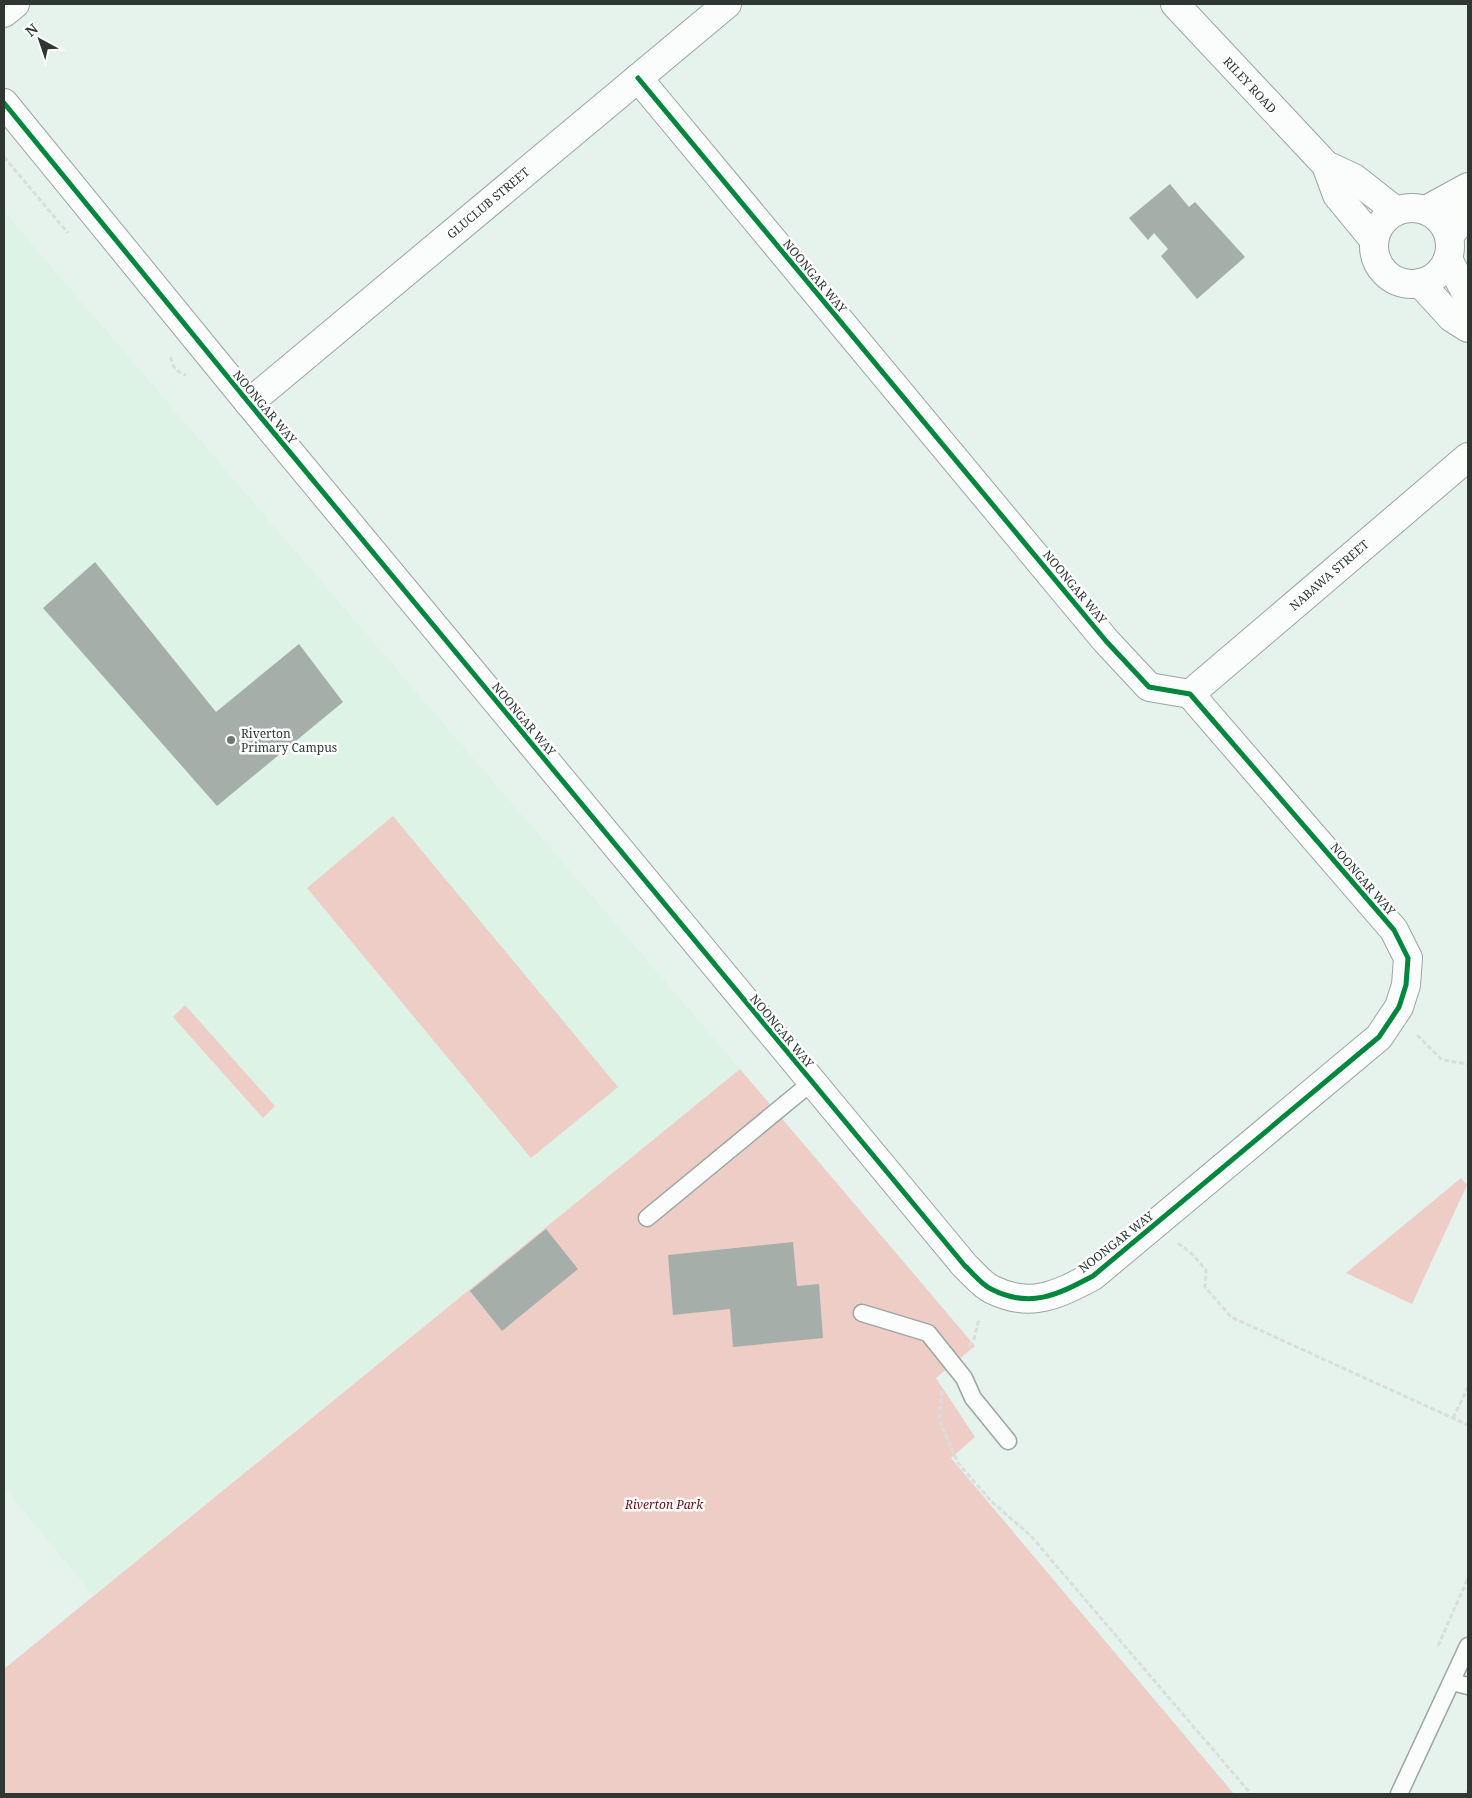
<svg xmlns="http://www.w3.org/2000/svg" width="1472" height="1798" viewBox="0 0 1472 1798" font-family="'Noto Serif',serif">
<rect width="100%" height="100%" fill="#e6f2ec"/>
<polygon fill="#dcf3e6" points="4,212 740,1069 93,1595 4,1487"/>
<g fill="#eecdc7">
<polygon points="393,816 618,1087 531,1158 307,888"/>
<polygon points="185,1005 275,1106 263,1118 173,1017"/>
<polygon points="740,1069 975,1346 936,1378 975,1437 951,1458 1234,1794 4,1794 4,1669"/>
<polygon points="1461,1178 1467,1185 1412,1304 1346,1273"/>
</g>
<g fill="#a5aea9">
<polygon points="1170,184 1189,207 1195,202 1245,257 1197,299 1161,256 1168,249 1154,233 1148,240 1129,218"/>
<polygon points="95,562 216,712 299,644 343,702 217,806 43,608"/>
<polygon points="546,1229 578,1269 502,1331 470,1291"/>
<polygon points="793,1242 797,1286 819,1284 823,1338 733,1347 730,1309 673,1315 668,1255"/>
</g>
<g fill="none" stroke-linecap="round" stroke-linejoin="round">
<g stroke="#9ca5a0" stroke-width="19">
<g id="service">
<polyline points="647,1218 812,1082"/>
<polyline points="862,1313 928,1333 964,1378 973,1398 1008,1441"/>
<polyline points="1452,1682 1468,1686"/>
<polyline points="1399,1794 1468,1646"/>
</g>
</g>
<g stroke="#9ca5a0" stroke-width="30">
<g id="minor">
<path d="M4,103L249,403L965,1266C973,1273 981,1284 991,1289C1030,1309 1057,1295 1093,1276L1379,1037L1399,1007L1406,985L1408,958L1394,930L1190,694L1149,687L1106,641L638,78"/>
<polyline points="1426,210 1468,187"/>
<polyline points="1449,236 1468,213"/>
<polyline points="249,403 727,4"/>
<polyline points="1190,694 1468,457"/>
</g>
</g>
<g stroke="#9ca5a0" stroke-width="30">
<g id="tertiary">
<polyline points="1175,4 1326,165 1354,178 1396,211"/>
<polyline points="1326,165 1337,195 1374,240"/>
<circle cx="1412" cy="246" r="38"/>
<polyline points="1448,259 1468,297"/>
<polyline points="1420,283 1452,318 1468,328"/>
</g>
</g>
<g stroke="#9ca5a0" stroke-width="30">
<polyline id="secondary" points="4,13 15,4"/>
</g>
<g stroke="#d9dedb" stroke-width="3" stroke-dasharray="5 2.5" stroke-linecap="butt">
<polyline points="4,157 68,233"/>
<path d="M171,357C172,367 177,372 186,375"/>
<polyline points="1417,1035 1442,1060 1468,1064"/>
<polyline points="1178,1243 1192,1254 1206,1270 1205,1287 1231,1317 1468,1425"/>
<polyline points="969,1346 974,1339 979,1319"/>
<polyline points="942,1391 939,1419 958,1463 991,1501 1031,1536 1251,1794"/>
<polyline points="1453,1418 1468,1387"/>
<polyline points="1438,1646 1468,1578"/>
<polyline points="1467,1794 1468,1790"/>
</g>
<use href="#service" stroke="#fbfdfc" stroke-width="16"/>
<use href="#minor" stroke="#fbfdfc" stroke-width="28"/>
<use href="#tertiary" stroke="#fbfdfc" stroke-width="28"/>
<use href="#secondary" stroke="#fbfdfc" stroke-width="28"/>
<g stroke="#fefefe" stroke-width="8">
<path id="cycleway" d="M4,103L249,403L965,1266C973,1273 981,1284 991,1289C1030,1309 1057,1295 1093,1276L1379,1037L1399,1007L1406,985L1408,958L1394,930L1190,694L1149,687L1106,641L638,78"/>
</g>
<use href="#cycleway" stroke="#00873e" stroke-width="5"/>
</g>
<circle fill="#6e7873" stroke="#fefefe" stroke-width="2" cx="231" cy="740" r="5"/>
<g text-anchor="middle" dominant-baseline="central" stroke-width="5" stroke-linejoin="round" paint-order="stroke">
<g font-size="12" fill="#2e3732" stroke="#fefefe">
<text transform="translate(1250 85) rotate(47)">RILEY ROAD</text>
<text transform="translate(488 203) rotate(-40)">GLUCLUB STREET</text>
<text transform="translate(815 276) rotate(50)">NOONGAR WAY</text>
<text transform="translate(265 407) rotate(50)">NOONGAR WAY</text>
<text transform="translate(1329 575) rotate(-41)">NABAWA STREET</text>
<text transform="translate(1075 587) rotate(50)">NOONGAR WAY</text>
<text transform="translate(524 719) rotate(50)">NOONGAR WAY</text>
<text transform="translate(1363 879) rotate(49)">NOONGAR WAY</text>
<text transform="translate(782 1031) rotate(50)">NOONGAR WAY</text>
<text transform="translate(1116 1242) rotate(-38)">NOONGAR WAY</text>
</g>
<g font-size="12" fill="#2e3732" stroke="#fefefe" text-anchor="start">
<text x="241" y="733">Riverton<tspan x="241" dy="14">Primary Campus</tspan></text>
</g>
<g font-size="12" font-style="italic" fill="#680d14" stroke="#fefefe">
<text x="664" y="1504">Riverton Park</text>
</g>
</g>
<rect width="1472" height="1798" fill="none" stroke="#2e3732" stroke-width="10"/>
<g transform="translate(40 40) rotate(320)" stroke="#fefefe" stroke-width="4" paint-order="stroke">
<path d="M0-4L9 19L0 12L-9 19Z" fill="#2e3732"/>
<text y="-8" font-size="14" font-weight="bold" text-anchor="middle" fill="#2e3732">N</text>
</g>
</svg>
